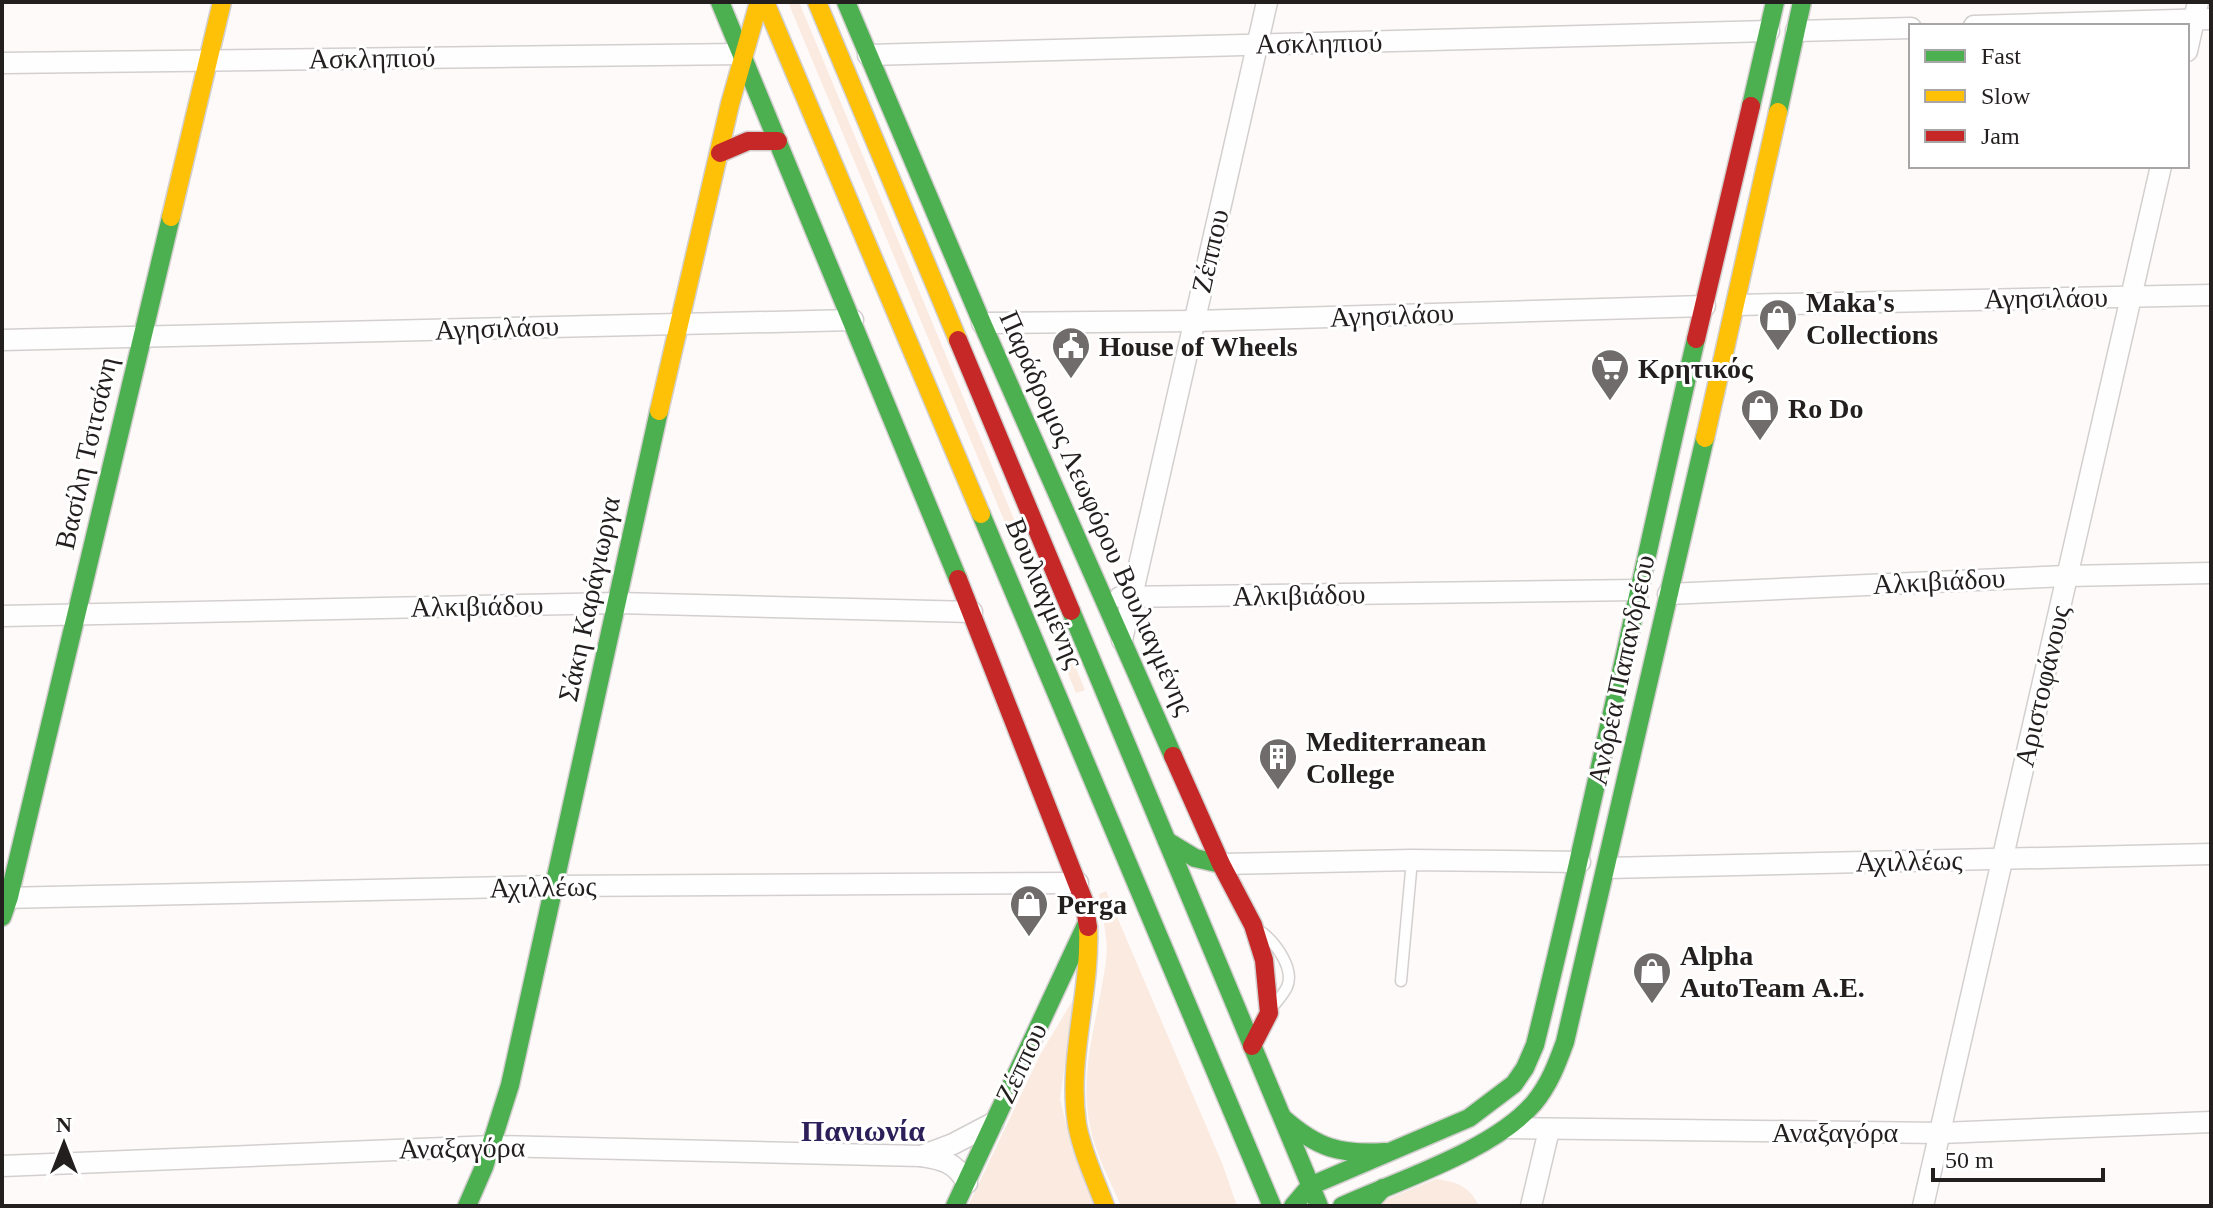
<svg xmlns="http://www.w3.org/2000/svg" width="2213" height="1208" viewBox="0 0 2213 1208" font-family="Georgia,serif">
<rect width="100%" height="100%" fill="#fefafa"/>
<g fill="#fbeadf">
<polygon points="788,2 799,2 1085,690 1076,693"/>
<path d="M1106,891L1222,1163L1237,1206H1121C1110,1180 1095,1153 1090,1126C1078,1072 1099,1014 1106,961C1109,940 1102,915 1099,894Z"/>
<polygon points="1074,998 1060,1099 1072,1149 1096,1206 968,1206 1040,1055"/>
<path d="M1436,1179C1457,1182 1469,1186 1479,1206H1380L1387,1199Z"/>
</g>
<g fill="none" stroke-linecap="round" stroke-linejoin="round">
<g stroke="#d3cfcf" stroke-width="13">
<g id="lane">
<path d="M1263,933C1276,944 1295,969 1287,987C1284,993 1279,999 1275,1004"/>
<polyline points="1401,981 1412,860"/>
</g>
</g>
<g stroke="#d3cfcf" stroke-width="23">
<g id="street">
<polyline points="1974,26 2211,19"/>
<polyline points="1796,31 1911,28"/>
<polyline points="2187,51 2198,2"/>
<polyline points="868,55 1769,31"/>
<polyline points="2,63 742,54"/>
<polyline points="1737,305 2211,295"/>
<polyline points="982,323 1195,321 1705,306"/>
<polyline points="2,340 853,320"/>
<polyline points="1668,594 2067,576 2211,573"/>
<polyline points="1120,597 1637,590"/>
<polyline points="2,616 618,603 972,612"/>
<polyline points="1122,640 1267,2"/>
<polyline points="1221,864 1412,860 1580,862"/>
<polyline points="1607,868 2211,854"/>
<polyline points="2,898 553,886 1078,883"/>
<polyline points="1508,1128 1941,1133 2211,1122"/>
<polyline points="921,1156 953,1144 993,1123"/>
<path d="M2,1166L493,1146L921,1156C943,1159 956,1163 967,1183"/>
<polyline points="1531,1206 1549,1130"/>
<polyline points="1923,1206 2161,166"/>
</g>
</g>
<g stroke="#d3cfcf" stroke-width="21">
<g id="fast">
<polyline points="720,2 958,579"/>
<polyline points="846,2 982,323 1173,756"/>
<polyline points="1751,106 1775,2"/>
<polyline points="1778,112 1802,2"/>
<polyline points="981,514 1272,1206"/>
<polyline points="1071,611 1319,1206"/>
<polyline points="1167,841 1195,858 1221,864"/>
<polyline points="2,917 9,897 171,217"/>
<path d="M1283,1118C1317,1148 1340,1155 1385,1152"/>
<polyline points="467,1206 484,1167 510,1085 659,411"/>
<polyline points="955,1206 1086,925"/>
<path d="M1293,1206L1310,1186L1469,1118L1514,1084L1525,1068L1535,1045C1593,811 1641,574 1696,339"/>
<path d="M1342,1206C1399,1180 1494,1150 1534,1103C1549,1085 1557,1064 1565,1042L1705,438"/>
<polyline points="1367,1206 1383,1188"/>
</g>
</g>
<g stroke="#d3cfcf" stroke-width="21">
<g id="slow">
<polyline points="765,2 981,514"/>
<polyline points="817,2 958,340"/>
<polyline points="171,217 222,2"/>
<polyline points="659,411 730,104 759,2"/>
<polyline points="1705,438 1778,112"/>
<path d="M1088,927C1091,993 1067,1058 1077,1124C1082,1152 1095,1179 1105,1206"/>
</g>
</g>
<g stroke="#d3cfcf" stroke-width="21">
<g id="jam">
<polyline points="720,153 748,141 778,141"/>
<polyline points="1696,339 1751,106"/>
<polyline points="958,340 1071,611"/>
<polyline points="958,579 1084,901 1088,927"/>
<polyline points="1173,756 1221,864 1253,925 1264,960 1269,1013 1252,1046"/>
</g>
</g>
<use href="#lane" stroke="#fffefe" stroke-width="10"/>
<use href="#street" stroke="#fffefe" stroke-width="20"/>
<use href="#fast" stroke="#4caf50" stroke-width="18"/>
<use href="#slow" stroke="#ffc107" stroke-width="18"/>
<use href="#jam" stroke="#c62828" stroke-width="18"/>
</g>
<defs>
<g id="shop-pin" transform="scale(2)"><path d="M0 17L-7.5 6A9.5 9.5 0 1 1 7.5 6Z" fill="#706c6c" stroke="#fff"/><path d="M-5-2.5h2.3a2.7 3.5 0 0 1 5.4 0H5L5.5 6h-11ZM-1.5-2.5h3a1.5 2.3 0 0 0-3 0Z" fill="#fff"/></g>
<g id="civic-pin" transform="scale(2)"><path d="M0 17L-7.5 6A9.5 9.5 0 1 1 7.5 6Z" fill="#706c6c" stroke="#fff"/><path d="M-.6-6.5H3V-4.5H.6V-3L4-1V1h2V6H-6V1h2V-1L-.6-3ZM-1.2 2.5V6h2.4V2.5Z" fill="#fff"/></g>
<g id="supermarket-pin" transform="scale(2)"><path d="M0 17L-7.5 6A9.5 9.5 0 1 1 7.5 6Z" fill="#706c6c" stroke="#fff"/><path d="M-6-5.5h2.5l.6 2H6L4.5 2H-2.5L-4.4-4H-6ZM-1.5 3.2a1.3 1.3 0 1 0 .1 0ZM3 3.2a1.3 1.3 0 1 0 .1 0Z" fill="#fff"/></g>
<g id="building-pin" transform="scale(2)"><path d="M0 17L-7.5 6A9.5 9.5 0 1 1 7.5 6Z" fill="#706c6c" stroke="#fff"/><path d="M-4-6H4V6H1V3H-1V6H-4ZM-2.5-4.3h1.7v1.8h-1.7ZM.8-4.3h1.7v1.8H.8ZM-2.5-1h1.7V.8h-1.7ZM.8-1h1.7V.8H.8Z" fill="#fff"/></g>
</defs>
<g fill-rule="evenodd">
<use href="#shop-pin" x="1778" y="318"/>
<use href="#civic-pin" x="1071" y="346"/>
<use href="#supermarket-pin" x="1610" y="368"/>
<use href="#shop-pin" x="1760" y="408"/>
<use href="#building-pin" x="1278" y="757"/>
<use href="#shop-pin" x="1029" y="904"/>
<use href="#shop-pin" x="1652" y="971"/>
</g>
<g text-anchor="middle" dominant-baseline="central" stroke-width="6" stroke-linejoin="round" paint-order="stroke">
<g font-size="28" fill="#241f1f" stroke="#fff">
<text transform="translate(1319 43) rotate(-1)">Ασκληπιού</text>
<text transform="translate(372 58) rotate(-1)">Ασκληπιού</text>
<text transform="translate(1210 251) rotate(-77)">Ζέππου</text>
<text transform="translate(2046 298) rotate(-1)">Αγησιλάου</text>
<text transform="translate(1392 315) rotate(-2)">Αγησιλάου</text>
<text transform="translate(497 328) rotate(-2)">Αγησιλάου</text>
<text transform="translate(86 453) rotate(-77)">Βασίλη Τσιτσάνη</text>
<text transform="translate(1097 513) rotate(66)">Παράδρομος Λεωφόρου Βουλιαγμένης</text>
<text transform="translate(1939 581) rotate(-3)">Αλκιβιάδου</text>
<text transform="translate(1045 593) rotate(67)">Βουλιαγμένης</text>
<text transform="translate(1299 595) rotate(-1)">Αλκιβιάδου</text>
<text transform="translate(589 599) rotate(-78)">Σάκη Καράγιωργα</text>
<text transform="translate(477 606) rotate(-1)">Αλκιβιάδου</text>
<text transform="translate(1621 670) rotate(-78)">Ανδρέα Παπανδρέου</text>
<text transform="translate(2042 686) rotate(-77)">Αριστοφάνους</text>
<text transform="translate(1909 861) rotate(-1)">Αχιλλέως</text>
<text transform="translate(543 887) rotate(-1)">Αχιλλέως</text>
<text transform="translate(1021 1063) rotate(-65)">Ζέππου</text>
<text x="1835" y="1132">Αναξαγόρα</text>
<text transform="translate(462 1148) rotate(-1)">Αναξαγόρα</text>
</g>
<g font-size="28" font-weight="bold" fill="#241f1f" stroke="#fff" text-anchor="start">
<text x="1806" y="302">Maka's<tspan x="1806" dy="32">Collections</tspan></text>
<text x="1099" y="346">House of Wheels</text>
<text x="1638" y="368">Κρητικός</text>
<text x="1788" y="408">Ro Do</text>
<text x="1306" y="741">Mediterranean<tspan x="1306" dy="32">College</tspan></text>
<text x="1057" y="904">Perga</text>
<text x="1680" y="955">Alpha<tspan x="1680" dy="32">AutoTeam Α.Ε.</tspan></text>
</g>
<g font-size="30" font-weight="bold" fill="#2d205a" stroke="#fff">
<text x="863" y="1130">Πανιωνία</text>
</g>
</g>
<rect width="2213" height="1208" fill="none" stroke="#241f1f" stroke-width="8"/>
<rect x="1909" y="24" width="280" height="144" fill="#ffffff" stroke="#a7a5a5" stroke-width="2"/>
<rect x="1925" y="50" width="40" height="12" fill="#4caf50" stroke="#a7a5a5" stroke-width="2"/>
<text x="1981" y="64" font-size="24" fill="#241f1f">Fast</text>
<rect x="1925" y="90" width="40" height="12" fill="#ffc107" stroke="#a7a5a5" stroke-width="2"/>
<text x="1981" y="104" font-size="24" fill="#241f1f">Slow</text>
<rect x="1925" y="130" width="40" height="12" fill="#c62828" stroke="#a7a5a5" stroke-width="2"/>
<text x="1981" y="144" font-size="24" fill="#241f1f">Jam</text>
<g transform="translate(64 1144)" stroke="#ffffff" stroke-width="6" paint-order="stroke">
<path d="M0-6L14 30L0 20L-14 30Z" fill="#241f1f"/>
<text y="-12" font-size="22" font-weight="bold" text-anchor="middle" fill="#241f1f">N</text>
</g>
<path d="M1933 1168v12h170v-12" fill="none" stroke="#241f1f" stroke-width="4"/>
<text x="1945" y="1168" font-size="24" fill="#241f1f" stroke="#ffffff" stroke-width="6" paint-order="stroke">50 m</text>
</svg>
